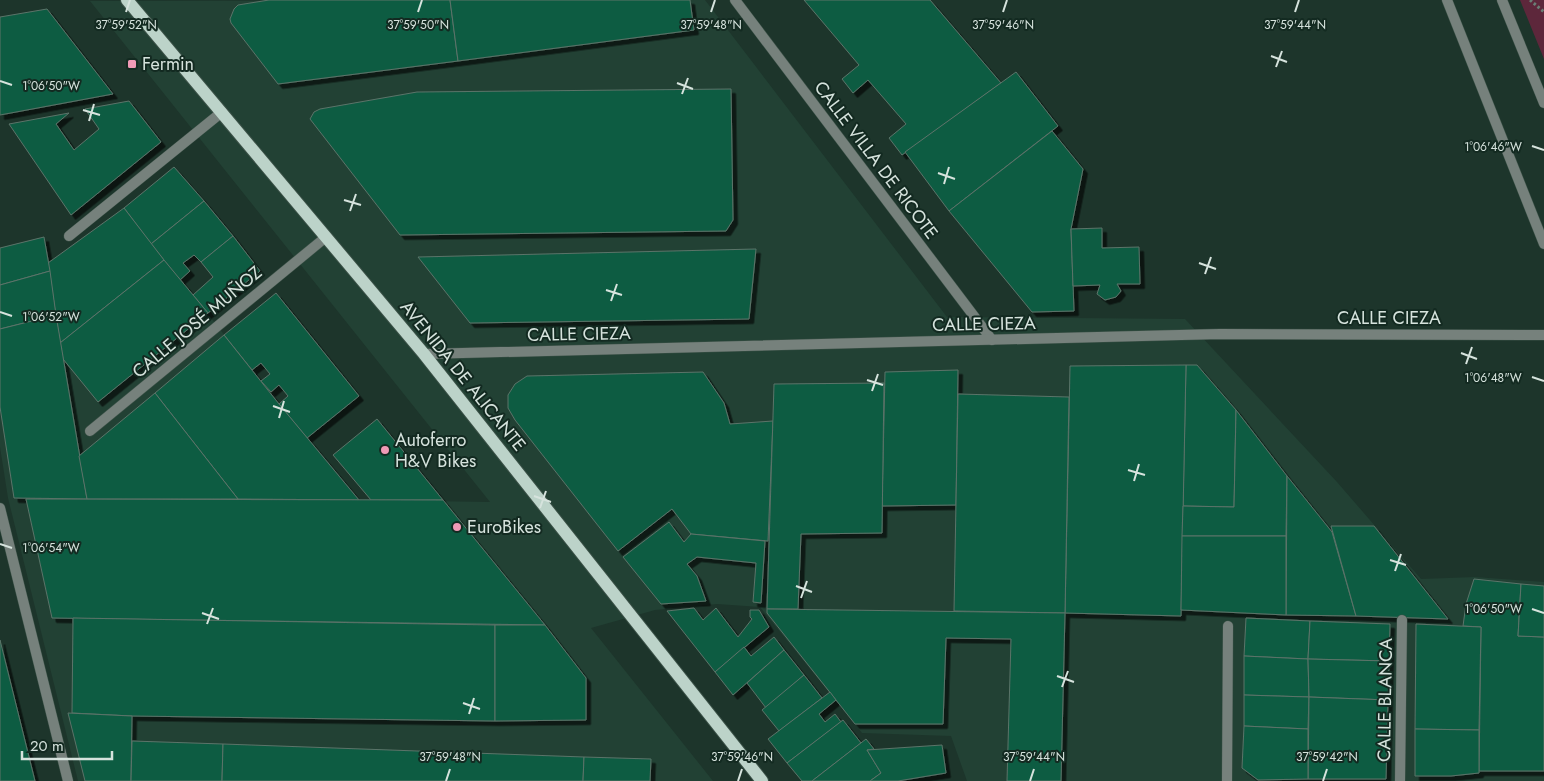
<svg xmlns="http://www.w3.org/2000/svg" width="1544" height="781" viewBox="0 0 1544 781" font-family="Jost,sans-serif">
<defs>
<filter id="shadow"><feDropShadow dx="4.5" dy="4.5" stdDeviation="0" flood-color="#0009"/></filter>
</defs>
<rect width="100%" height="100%" fill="#1d352b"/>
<polygon fill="#224134" points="705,0 947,317 1185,319 1337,482 1421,579 1475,577 1544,582 1544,781 967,781 951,736 862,733 760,607 717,604 655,610 591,628 713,781 78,781 8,498 0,447 0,285 48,263 124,208 279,404 359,500 490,502 90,1"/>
<polygon fill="#5d273b" points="1520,0 1544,0 1544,59"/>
<g fill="#105b43" stroke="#5b7469" filter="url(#shadow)">
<polygon points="269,0 450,0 458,61 278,84 231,23 230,19 234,9 238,5"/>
<polygon points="450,0 690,0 694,30 458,61"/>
<polygon points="804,0 930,0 1001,83 902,155 889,138 906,124 868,80 853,93 842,79 859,65"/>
<polygon points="47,9 113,94 0,115 0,17"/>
<polygon points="1016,72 1058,126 949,211 905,152"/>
<polygon points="731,89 733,220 726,231 400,235 310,119 314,112 320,109 417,92"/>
<polygon points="129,101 161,142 71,215 9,124 69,113 56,124 74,150 99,129 85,109"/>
<polygon points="1052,131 1083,169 1071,229 1074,311 1032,312 949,211"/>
<polygon points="174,167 204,201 151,244 124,208"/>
<polygon points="204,201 233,236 201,262 194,255 183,263 190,271 180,280 151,244"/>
<polygon points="124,208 164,260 60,343 48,263"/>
<polygon points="1102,228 1102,248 1139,247 1140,284 1117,284 1121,291 1116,297 1105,300 1097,294 1100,285 1073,286 1071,229"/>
<polygon points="233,236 260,271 208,313 193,295 213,277 201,262"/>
<polygon points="44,237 50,271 0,285 0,248"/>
<polygon points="756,249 749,319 470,323 418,257"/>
<polygon points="164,260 208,313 98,402 63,359 60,343"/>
<polygon points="50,271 56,315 0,329 0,285"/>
<polygon points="276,293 359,396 307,438 279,404 288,396 279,385 271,392 261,381 270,374 261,363 252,370 224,335"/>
<polygon points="56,315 87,499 14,498 0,407 0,329"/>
<polygon points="224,335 279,404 359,500 238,499 155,393"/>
<polygon points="1186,365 1197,365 1236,410 1234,507 1183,506"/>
<polygon points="1186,365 1181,616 1065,613 1070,366"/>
<polygon points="958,370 956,505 882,506 885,372"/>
<polygon points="703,372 724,403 730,424 773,421 768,541 691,534 672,509 618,551 515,420 508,408 508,395 515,384 527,376"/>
<polygon points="884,383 882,533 801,534 798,609 767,609 774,384"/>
<polygon points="155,393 238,499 87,499 79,456"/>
<polygon points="958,394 1069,397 1065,613 954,611"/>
<polygon points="1236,410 1287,476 1286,536 1182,536 1183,506 1234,507"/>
<polygon points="377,419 443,500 371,500 333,455"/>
<polygon points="1287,476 1332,532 1356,616 1286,615"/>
<polygon points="26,499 443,500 545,625 52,618"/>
<polygon points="669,522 684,542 691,534 765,541 761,603 753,602 756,563 697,557 687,564 697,576 706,601 661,604 623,557"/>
<polygon points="1331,526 1374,526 1448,619 1356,616"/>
<polygon points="1182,536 1286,536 1286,615 1181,610"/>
<polygon points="1474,579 1521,584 1518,636 1544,637 1544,771 1479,771 1481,627 1463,626 1466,604"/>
<polygon points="1521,584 1544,586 1544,637 1518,636"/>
<polygon points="694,608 703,620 716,608 738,637 752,619 750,617 750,610 759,610 769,627 715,672 667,611"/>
<polygon points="767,609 1065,613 1061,781 1007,781 1011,639 946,638 943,724 855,724 767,613"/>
<polygon points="73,618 495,625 495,721 132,716 72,713"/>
<polygon points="1246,618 1310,621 1308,659 1244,656"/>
<polygon points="1310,621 1390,624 1389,661 1308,659"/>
<polygon points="1416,624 1481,627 1479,730 1415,729"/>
<polygon points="495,625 545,625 586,678 586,720 495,721"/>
<polygon points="774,637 784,650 733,695 715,672 744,647 751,656"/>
<polygon points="0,640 35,781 0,781"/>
<polygon points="784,650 804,675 766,708 747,683"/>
<polygon points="1244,656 1308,659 1309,697 1244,695"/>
<polygon points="1308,659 1389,661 1388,700 1309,697"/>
<polygon points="804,675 822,698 779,731 762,710"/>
<polygon points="830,692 836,700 819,714 825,722 835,714 841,722 787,763 768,739"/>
<polygon points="1244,695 1309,697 1308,729 1244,726"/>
<polygon points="1309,697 1388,700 1386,779 1308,779"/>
<polygon points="68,713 132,716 131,781 85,781"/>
<polygon points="843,720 861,743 812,781 802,781 787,763"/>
<polygon points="1244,726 1308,729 1308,779 1258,780 1242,768"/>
<polygon points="1415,729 1479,730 1479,773 1451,776 1415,776"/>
<polygon points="866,739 874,749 867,750 881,773 870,781 812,781"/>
<polygon points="132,741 223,744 222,781 131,781"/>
<polygon points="223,744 584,757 583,781 222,781"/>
<polygon points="942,745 946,773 898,781 870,781 881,773 867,750"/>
<polygon points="584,757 651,759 650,781 583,781"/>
</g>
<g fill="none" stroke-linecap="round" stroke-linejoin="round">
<g stroke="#3b5147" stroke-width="11">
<g id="minor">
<polyline points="735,0 992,340"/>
<polyline points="1447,0 1544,244"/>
<polyline points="1502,0 1544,103"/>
<polyline points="69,236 222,112"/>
<polyline points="424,354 1220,334 1544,335"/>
<polyline points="90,431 326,237"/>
<polyline points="0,508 68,781"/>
<polyline points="1227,781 1228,626"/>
<polyline points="1400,781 1402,620"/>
</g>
</g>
<g stroke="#3b5147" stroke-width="14">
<polyline id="primary" points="127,0 424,354 762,781"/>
</g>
<polyline stroke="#6a7e75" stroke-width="3" stroke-dasharray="2.5 2.5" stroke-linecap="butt" points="1530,0 1544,12"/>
<use href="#minor" stroke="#76817c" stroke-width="10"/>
<use href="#primary" stroke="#bcd3c9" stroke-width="12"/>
</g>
<path fill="none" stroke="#d6e3dd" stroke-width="2" d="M126,12L130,0M418,12L422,0M711,12L715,0M1003,12L1007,0M1295,12L1299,0M1271,56L1287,62M1276,67L1282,51M0,81L12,85M677,83L693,89M682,94L688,78M83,110L100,115M89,121L94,104M1532,146L1544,150M938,173L955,179M944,184L949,167M344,200L361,205M350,211L356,194M1199,263L1216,269M1205,274L1211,257M606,290L622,295M611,301L617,284M0,312L12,316M1461,353L1477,359M1466,364L1472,347M1532,377L1544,381M867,380L883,385M872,391L878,374M273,406L290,412M279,418L284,401M1128,470L1145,475M1134,481L1139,464M534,496L551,502M540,508L546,491M0,544L12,548M1390,560L1406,565M1395,571L1401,554M796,586L812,592M801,598L807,581M1532,609L1544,613M202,613L219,619M207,624L213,608M1057,676L1074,682M1062,687L1068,671M463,703L480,709M469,714L474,698M446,781L450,769M738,781L742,769M1030,781L1034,769M1323,781L1327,769"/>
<g fill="#f09ab6" stroke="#132a21" stroke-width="2">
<rect x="127" y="59" width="10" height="10" rx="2.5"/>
<circle cx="385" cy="450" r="5"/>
<circle cx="457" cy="527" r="5"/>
</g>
<g text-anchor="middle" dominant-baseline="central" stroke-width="4" stroke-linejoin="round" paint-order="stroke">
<g font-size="18" fill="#d6e3dd" stroke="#132a21" text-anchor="start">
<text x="142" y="64">Fermin</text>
<text x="395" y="440">Autoferro<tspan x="395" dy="21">H&amp;V Bikes</tspan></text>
<text x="467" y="527">EuroBikes</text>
</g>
<g font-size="18" fill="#d6e3dd" stroke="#132a21">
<text transform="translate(876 160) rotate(53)">CALLE VILLA DE RICOTE</text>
<text x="1389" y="318">CALLE CIEZA</text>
<text transform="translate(197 322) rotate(-40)">CALLE JOSÉ MUÑOZ</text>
<text transform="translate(984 324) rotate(-1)">CALLE CIEZA</text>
<text transform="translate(579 334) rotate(-1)">CALLE CIEZA</text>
<text transform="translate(463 376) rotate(51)">AVENIDA DE ALICANTE</text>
<text transform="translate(1385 700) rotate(-89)">CALLE BLANCA</text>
</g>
</g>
<g font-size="12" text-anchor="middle" fill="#d6e3dd" stroke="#132a21" stroke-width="4" stroke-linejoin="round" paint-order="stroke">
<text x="126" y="29">37°59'52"N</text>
<text x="418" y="29">37°59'50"N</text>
<text x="711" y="29">37°59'48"N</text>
<text x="1003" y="29">37°59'46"N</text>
<text x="1295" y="29">37°59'44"N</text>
<text x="51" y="90">1°06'50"W</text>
<text x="1493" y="151">1°06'46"W</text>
<text x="51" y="321">1°06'52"W</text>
<text x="1493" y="382">1°06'48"W</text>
<text x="51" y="552">1°06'54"W</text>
<text x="1493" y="613">1°06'50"W</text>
<text x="450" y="761">37°59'48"N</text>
<text x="742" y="761">37°59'46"N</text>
<text x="1034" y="761">37°59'44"N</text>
<text x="1327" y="761">37°59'42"N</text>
</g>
<path d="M22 751v8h90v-8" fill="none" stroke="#d6e3dd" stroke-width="2.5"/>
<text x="30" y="751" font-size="15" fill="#d6e3dd" stroke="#132a21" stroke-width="4" paint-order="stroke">20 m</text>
</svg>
